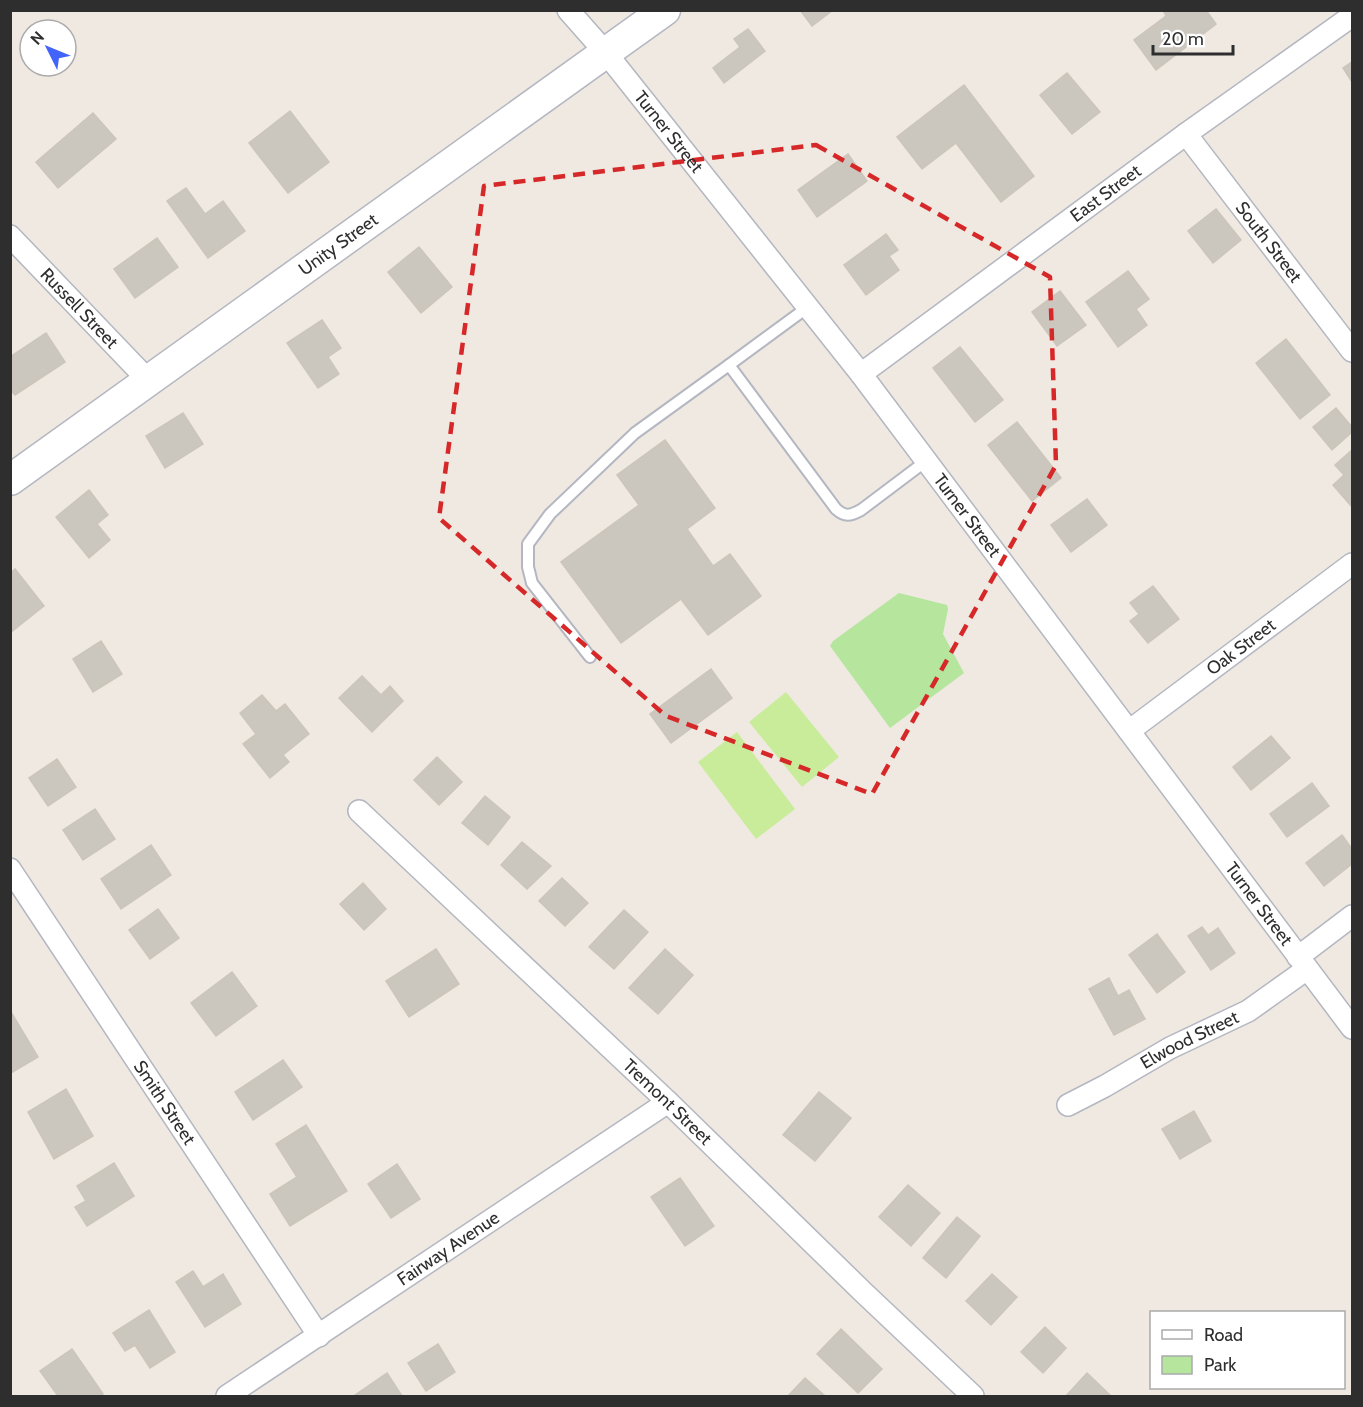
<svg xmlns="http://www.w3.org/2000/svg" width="1363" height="1407" viewBox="0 0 1363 1407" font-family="Cabin,sans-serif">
<rect width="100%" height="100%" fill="#efe9e1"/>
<polygon fill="#b6e59e" points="899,593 947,605 948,609 943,634 964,673 890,728 830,646 833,641"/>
<g fill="#c9ec9a">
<polygon points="786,692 839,757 802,787 749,722"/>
<polygon points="737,732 795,809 756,839 698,762"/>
</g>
<g fill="#cbc7bf" stroke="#cbc5ba" stroke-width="1.5">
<polygon points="800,10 833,10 812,26"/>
<polygon points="1163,10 1206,10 1216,24 1156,70 1134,40 1166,16"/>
<polygon points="748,29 765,51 724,83 713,68 740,47 734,39"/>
<polygon points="1352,62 1352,82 1343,68"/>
<polygon points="1067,73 1100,112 1072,134 1040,95"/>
<polygon points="964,85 1034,176 1001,202 956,143 922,169 897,137"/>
<polygon points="290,111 329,162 288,193 249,143"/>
<polygon points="93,113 116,139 58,188 36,162"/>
<polygon points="848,154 867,181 817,217 798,190"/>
<polygon points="186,188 205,214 223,201 245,231 208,258 167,201"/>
<polygon points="1216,209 1241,240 1213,263 1188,231"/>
<polygon points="886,234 898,250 889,256 899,270 866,295 844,265"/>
<polygon points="157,238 178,267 135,298 114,269"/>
<polygon points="419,247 452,287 421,313 388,272"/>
<polygon points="1128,271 1149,299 1136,309 1147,325 1118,347 1086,302"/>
<polygon points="1060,291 1086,325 1057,346 1032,312"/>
<polygon points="322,320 341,348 328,357 339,374 318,388 287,343"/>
<polygon points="46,333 65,362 15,395 10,389 10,357"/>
<polygon points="1286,339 1330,395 1300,419 1256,363"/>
<polygon points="960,347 1003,400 975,422 933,368"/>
<polygon points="1336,408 1352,427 1352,432 1332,450 1313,427"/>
<polygon points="183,413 203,444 165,468 146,436"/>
<polygon points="1017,422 1061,478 1032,501 988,445"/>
<polygon points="665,440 715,508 687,529 713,566 730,554 761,596 708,635 681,599 621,643 561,562 639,505 617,475"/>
<polygon points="1352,450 1352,507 1333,485 1344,475 1335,465"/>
<polygon points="89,490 108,515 97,524 110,540 89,558 56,517"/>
<polygon points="1087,499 1107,525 1071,552 1051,525"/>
<polygon points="15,569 44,606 10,633 10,573"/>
<polygon points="1153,586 1179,619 1148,643 1130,621 1139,614 1130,603"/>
<polygon points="101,641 122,674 93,692 73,659"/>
<polygon points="711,669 732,698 671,743 650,714"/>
<polygon points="362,676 381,695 390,686 403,701 372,732 339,698"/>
<polygon points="262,695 276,711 285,704 309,734 283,755 289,762 270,778 243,744 256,734 240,713"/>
<polygon points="1271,736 1290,758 1251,790 1233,767"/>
<polygon points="437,757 462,782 439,805 414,780"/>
<polygon points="57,759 76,787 48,806 29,778"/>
<polygon points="1312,783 1329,806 1287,837 1270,814"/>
<polygon points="485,796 510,817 488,845 462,823"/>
<polygon points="95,809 115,839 83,860 63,830"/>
<polygon points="1342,835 1352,849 1352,864 1324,886 1306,863"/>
<polygon points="522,842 551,866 527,889 501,865"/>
<polygon points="151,845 171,875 121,909 101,879"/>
<polygon points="562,878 588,903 565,926 539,901"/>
<polygon points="363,883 386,909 364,930 340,904"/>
<polygon points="158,909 179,938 150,959 129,930"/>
<polygon points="624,910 648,932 614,969 589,947"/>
<polygon points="1202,927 1208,935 1218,928 1235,953 1211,970 1188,936"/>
<polygon points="1157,934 1185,972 1157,993 1129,955"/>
<polygon points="436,949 459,984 409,1017 386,981"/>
<polygon points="665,949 693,975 658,1014 629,988"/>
<polygon points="232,972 257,1006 216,1036 191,1003"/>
<polygon points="1109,978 1118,996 1129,990 1145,1019 1114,1035 1089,989"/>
<polygon points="11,1012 38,1057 11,1073 10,1071"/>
<polygon points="283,1060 302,1087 253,1120 235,1092"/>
<polygon points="66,1089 93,1136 54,1159 28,1112"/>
<polygon points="819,1092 851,1118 815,1161 783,1135"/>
<polygon points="1194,1111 1211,1141 1180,1159 1162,1129"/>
<polygon points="306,1125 347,1191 290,1226 270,1194 297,1177 276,1144"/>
<polygon points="114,1163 134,1196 87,1226 75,1207 86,1201 77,1186"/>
<polygon points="397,1164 420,1199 391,1218 368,1184"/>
<polygon points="680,1178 714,1226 685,1246 651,1197"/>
<polygon points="908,1185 940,1213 911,1246 879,1217"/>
<polygon points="957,1217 980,1236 946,1278 923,1258"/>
<polygon points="193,1271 203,1287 223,1274 241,1304 205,1327 176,1282"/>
<polygon points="992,1274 1017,1297 991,1325 966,1301"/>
<polygon points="149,1310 175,1352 150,1368 135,1345 125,1351 113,1333"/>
<polygon points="1045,1327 1066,1348 1043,1373 1021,1352"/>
<polygon points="841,1329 882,1369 858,1393 817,1354"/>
<polygon points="438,1344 455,1372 426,1391 408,1363"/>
<polygon points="72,1349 103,1394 99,1396 58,1396 40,1371"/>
<polygon points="387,1373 402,1396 356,1396 355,1395"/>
<polygon points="1087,1373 1111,1396 1066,1396"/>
<polygon points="805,1378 825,1396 788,1396"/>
</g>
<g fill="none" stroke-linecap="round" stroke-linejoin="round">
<g stroke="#b4b7c1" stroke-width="14">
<g id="lane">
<path d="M808,307L729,365L836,509C845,517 850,516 861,510L926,461"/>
<polyline points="590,657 532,583 528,567 528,544 550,514 635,433 729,365"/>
</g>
</g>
<g stroke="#b4b7c1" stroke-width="24">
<g id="street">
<path id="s1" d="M568,10L606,53L861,374L1352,1028"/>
<path id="s2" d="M1186,134L1352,351"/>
<path id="s3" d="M10,236L148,380"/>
<path id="s4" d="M861,374L1186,134L1352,16"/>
<path id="s5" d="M1129,731L1352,564"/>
<path id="s6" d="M359,811L668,1102L864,1293L973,1396"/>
<path id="s7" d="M10,869L319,1336"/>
<polyline points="1298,957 1352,916"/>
<path id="s8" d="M1068,1105L1105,1086L1170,1048L1248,1011L1307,969"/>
<path id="s9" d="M227,1396L668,1102"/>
</g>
</g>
<g stroke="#b4b7c1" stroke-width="33">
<g id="secondary">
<path id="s10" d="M10,480L665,10"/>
</g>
</g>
<use href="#lane" stroke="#fff" stroke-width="10"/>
<use href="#street" stroke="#fff" stroke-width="21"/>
<use href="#secondary" stroke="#fff" stroke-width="30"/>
</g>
<path fill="none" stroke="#d62828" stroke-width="4.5" stroke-dasharray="12 8" stroke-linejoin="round" d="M816,145L1050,277L1056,465L872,794L666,716L439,518L484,186Z"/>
<g text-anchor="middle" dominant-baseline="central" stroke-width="5" stroke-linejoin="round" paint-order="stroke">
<g font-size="18" fill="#2e2e2e" stroke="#fff">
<text stroke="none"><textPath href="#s1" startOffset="158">Turner Street</textPath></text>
<text stroke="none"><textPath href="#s4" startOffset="304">East Street</textPath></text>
<text stroke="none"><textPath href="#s2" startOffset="136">South Street</textPath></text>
<text stroke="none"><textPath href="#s10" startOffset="404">Unity Street</textPath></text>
<text stroke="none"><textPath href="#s3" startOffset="100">Russell Street</textPath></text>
<text stroke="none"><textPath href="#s1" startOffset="644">Turner Street</textPath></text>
<text stroke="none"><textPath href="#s5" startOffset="140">Oak Street</textPath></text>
<text stroke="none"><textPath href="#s1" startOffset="1130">Turner Street</textPath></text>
<text stroke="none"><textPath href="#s8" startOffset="138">Elwood Street</textPath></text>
<text stroke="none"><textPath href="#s7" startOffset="280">Smith Street</textPath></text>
<text stroke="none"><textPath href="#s6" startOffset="424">Tremont Street</textPath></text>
<text stroke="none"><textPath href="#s9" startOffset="266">Fairway Avenue</textPath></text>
</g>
</g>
<rect width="1363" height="1407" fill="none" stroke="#2e2e2e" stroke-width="24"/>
<rect x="1150" y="1311" width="195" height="78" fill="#ffffff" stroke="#ababab" stroke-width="1.5"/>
<rect x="1162" y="1330" width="30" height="9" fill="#ffffff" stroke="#ababab" stroke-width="1.5"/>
<text x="1204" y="1341" font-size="18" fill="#2e2e2e">Road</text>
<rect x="1162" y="1356" width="30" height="18" fill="#b6e59e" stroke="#ababab" stroke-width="1.5"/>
<text x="1204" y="1371" font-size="18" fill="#2e2e2e">Park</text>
<g transform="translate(48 48) rotate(313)"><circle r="28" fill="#ffffff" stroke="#ababab" stroke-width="1.5"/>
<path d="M0-4.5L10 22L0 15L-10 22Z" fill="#4264fb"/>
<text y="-9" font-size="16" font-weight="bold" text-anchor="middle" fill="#2e2e2e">N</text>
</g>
<path d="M1153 45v9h80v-9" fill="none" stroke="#2e2e2e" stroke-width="3"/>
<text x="1162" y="45" font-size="18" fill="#2e2e2e" stroke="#ffffff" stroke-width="4.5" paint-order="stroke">20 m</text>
</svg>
